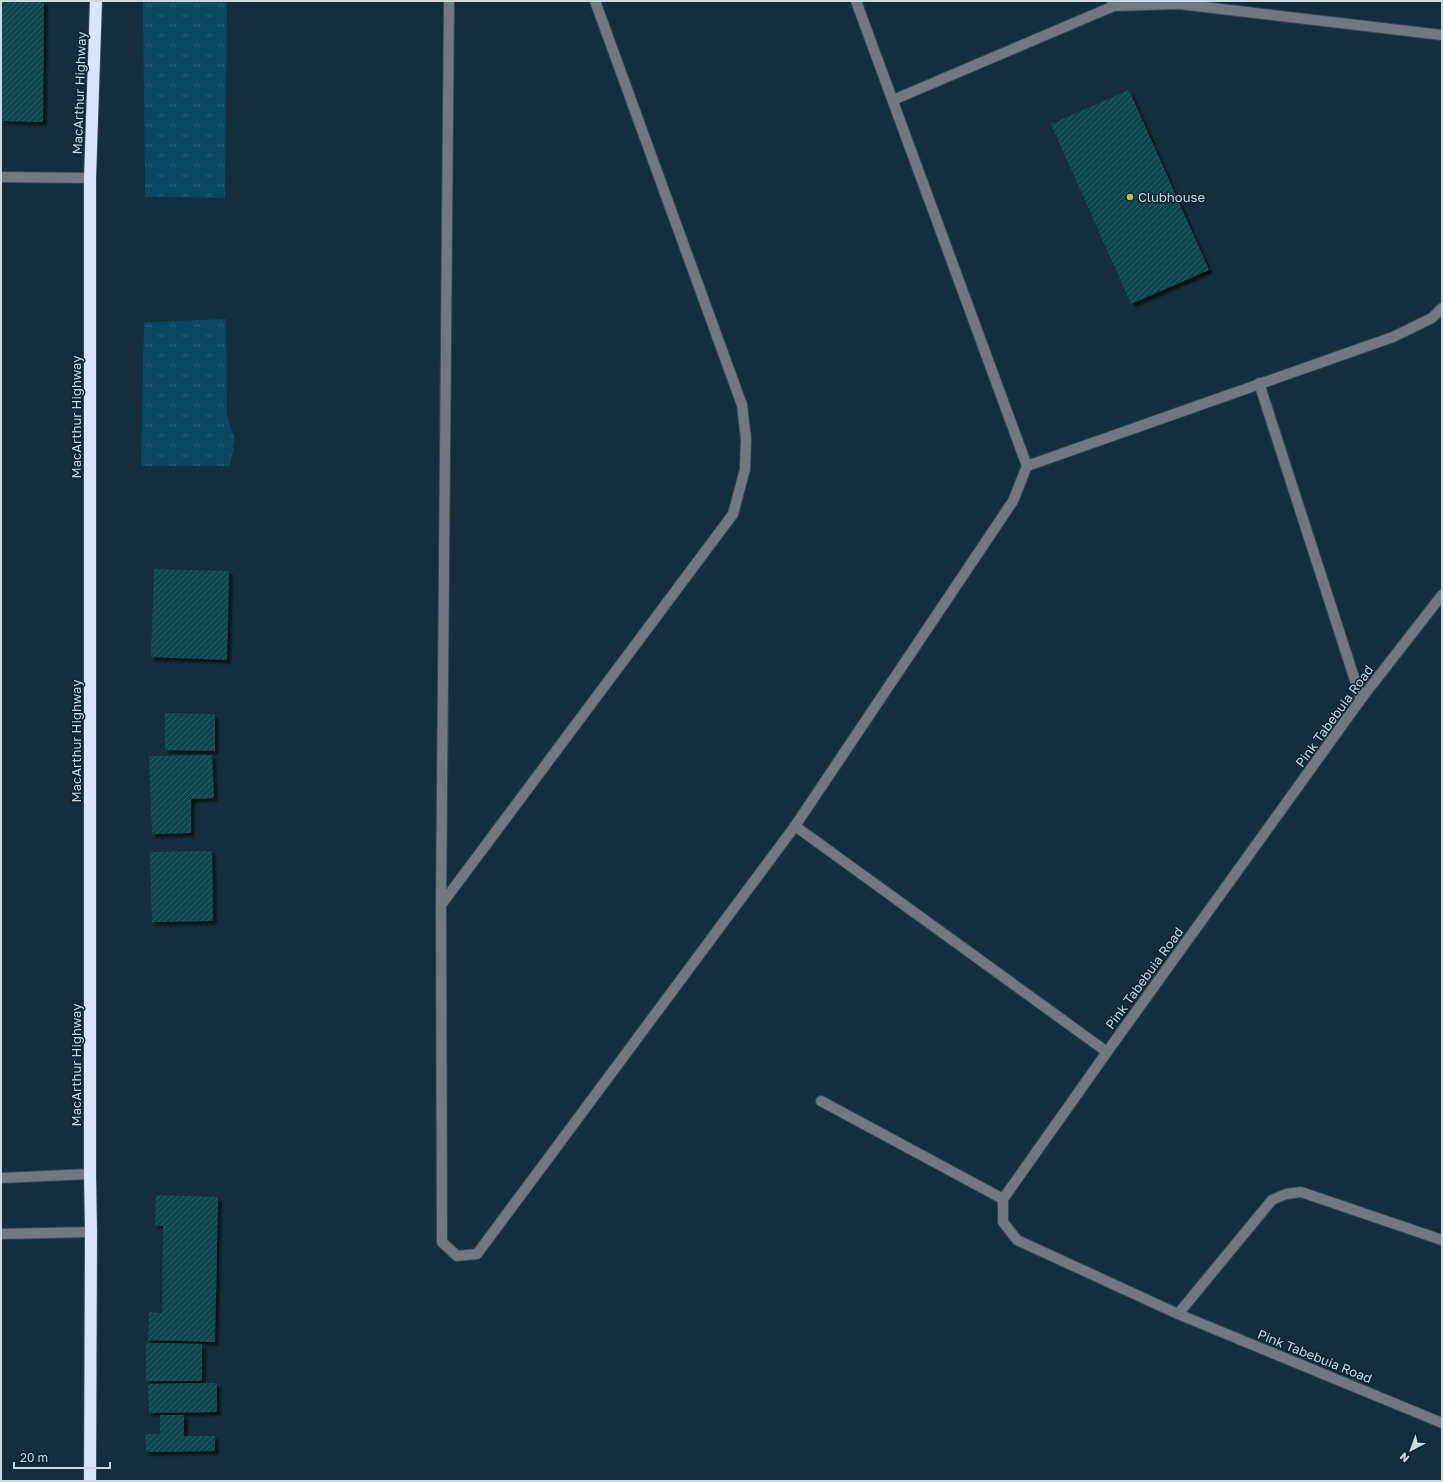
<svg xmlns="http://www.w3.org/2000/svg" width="1443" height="1482" viewBox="0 0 1443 1482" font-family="'Golos Text',sans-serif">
<defs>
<pattern id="grass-tufts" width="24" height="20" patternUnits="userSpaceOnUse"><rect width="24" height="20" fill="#094762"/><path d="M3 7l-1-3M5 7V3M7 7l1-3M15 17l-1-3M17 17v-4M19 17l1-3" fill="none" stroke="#2c6178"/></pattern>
<pattern id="building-hatch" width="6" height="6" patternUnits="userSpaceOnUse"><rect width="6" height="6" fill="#10464d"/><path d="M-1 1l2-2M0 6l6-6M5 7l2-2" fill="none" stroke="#316066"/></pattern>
<filter id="shadow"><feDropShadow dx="3.5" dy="3.5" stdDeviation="1" flood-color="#0009"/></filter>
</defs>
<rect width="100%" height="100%" fill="#142e3d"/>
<g fill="url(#grass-tufts)">
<polygon points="143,1 227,1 225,198 145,197"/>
<polygon points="226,319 227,416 235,440 230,466 141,466 144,322"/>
</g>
<g fill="url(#building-hatch)" filter="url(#shadow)">
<polygon points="1,1 44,1 43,122 1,121"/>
<polygon points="1129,90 1209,270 1131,304 1051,124"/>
<polygon points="154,569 229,571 227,660 151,657"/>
<polygon points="165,713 215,714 215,751 165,750"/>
<polygon points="212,755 214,798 191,799 191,833 152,834 149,756"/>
<polygon points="212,851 213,921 152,922 150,852"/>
<polygon points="156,1195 218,1197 215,1342 148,1340 149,1312 162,1313 163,1226 155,1226"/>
<polygon points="146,1343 202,1344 202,1381 146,1381"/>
<polygon points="217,1383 217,1412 149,1413 148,1384"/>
<polygon points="160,1415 184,1415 184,1436 215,1436 215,1451 146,1452 145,1434 160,1434"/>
</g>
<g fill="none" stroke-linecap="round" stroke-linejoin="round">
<g stroke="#314a58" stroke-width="12">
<g id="minor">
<polyline points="449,1 441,905 442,1242 457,1256 477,1254 795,826 1013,501 1027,466 856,1"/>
<polyline points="1112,1 1114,6 1179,4 1442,35"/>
<polyline points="893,100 1114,6"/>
<polyline points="1,177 90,178"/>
<polyline points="1259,383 1361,699"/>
<polyline points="1027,466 1393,337 1432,318 1442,308"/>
<polyline points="1442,595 1361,699 1107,1052 1003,1199 1003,1222 1017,1240 1178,1314 1442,1423"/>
<polyline points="795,826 1107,1052"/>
<polyline points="441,905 733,514 745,469 746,439 742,405 595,1"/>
<polyline points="821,1101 1003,1199"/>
<polyline points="1,1178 90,1174"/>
<polyline points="1,1234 91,1232"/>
<polyline points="1178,1314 1272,1200 1286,1194 1301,1192 1442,1240"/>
</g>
</g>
<g stroke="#314a58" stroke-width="14">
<polyline id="highway" points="90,1481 91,1232 90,1174 90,178 96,1"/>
</g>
<use href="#minor" stroke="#727883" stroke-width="10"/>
<use href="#highway" stroke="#d8e5fb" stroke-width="12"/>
</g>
<circle fill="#c7bb3c" stroke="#0a2432" stroke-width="1.5" cx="1130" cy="197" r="4"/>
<g text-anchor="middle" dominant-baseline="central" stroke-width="3" stroke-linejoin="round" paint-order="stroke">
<g font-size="13" fill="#cadae3" stroke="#0a2432">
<text transform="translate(79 93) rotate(-88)">MacArthur Highway</text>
<text transform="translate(76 417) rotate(-90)">MacArthur Highway</text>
<text transform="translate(1334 716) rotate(-54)">Pink Tabebuia Road</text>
<text transform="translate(76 741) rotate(-90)">MacArthur Highway</text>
<text transform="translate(1144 978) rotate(-54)">Pink Tabebuia Road</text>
<text transform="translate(76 1065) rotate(-90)">MacArthur Highway</text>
<text transform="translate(1315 1356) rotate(22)">Pink Tabebuia Road</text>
</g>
<g font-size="13" fill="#cadae3" stroke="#0a2432" text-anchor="start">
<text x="1138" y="197">Clubhouse</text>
</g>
</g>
<rect width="1443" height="1482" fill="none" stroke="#cadae3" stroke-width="4"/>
<g transform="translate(1411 1450) rotate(221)" stroke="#0a2432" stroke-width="3" paint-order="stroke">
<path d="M0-3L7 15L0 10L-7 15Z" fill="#cadae3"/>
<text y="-6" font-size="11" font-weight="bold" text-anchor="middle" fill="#cadae3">N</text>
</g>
<path d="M14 1462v6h96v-6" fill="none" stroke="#cadae3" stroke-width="2"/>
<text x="20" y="1462" font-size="12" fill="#cadae3" stroke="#0a2432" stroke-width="3" paint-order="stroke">20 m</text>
</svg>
